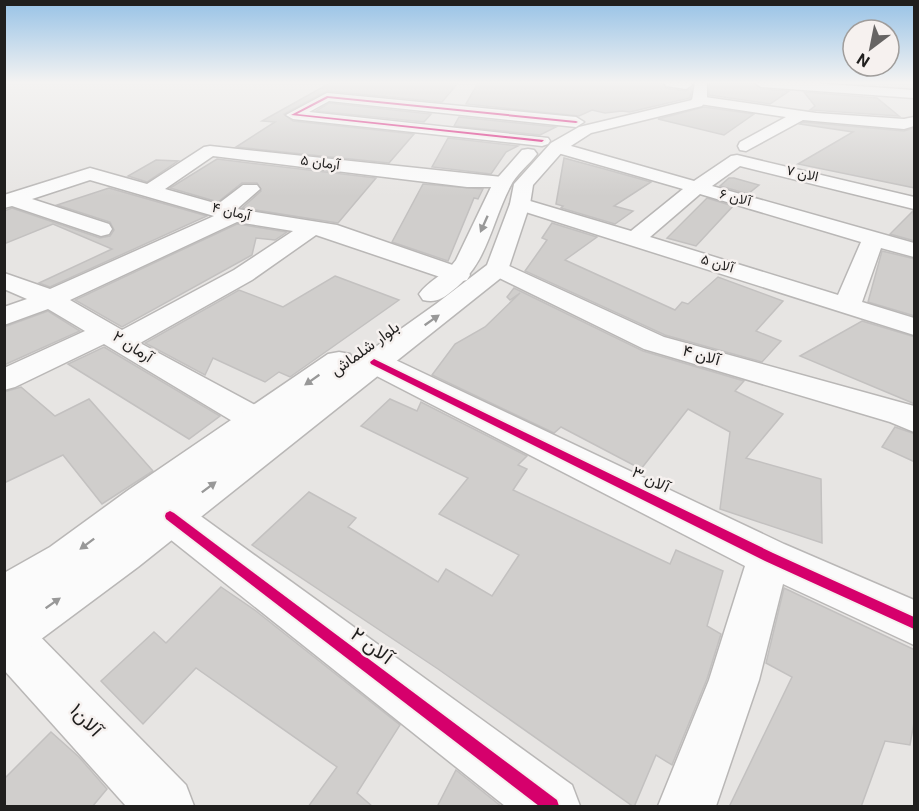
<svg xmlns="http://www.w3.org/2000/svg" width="919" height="811" viewBox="0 0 919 811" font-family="Georgia,Vazirmatn,serif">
<rect width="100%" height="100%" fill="#e7e5e3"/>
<g fill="#d0cecc" stroke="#c3c1c0" stroke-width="1.5">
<polygon points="330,83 458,83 442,102 327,91 284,114 293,121 414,134 389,163 236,147 275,122 262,121"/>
<polygon points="478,83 662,83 666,88 686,91 692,88 690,98 630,112 622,111 605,113 592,110 579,116 466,104"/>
<polygon points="709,83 753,83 761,89 789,91 770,104 709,95"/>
<polygon points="804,92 877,98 899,116 810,110 815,106"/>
<polygon points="329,103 431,114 424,122 316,111"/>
<polygon points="704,107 754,114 724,135 658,119"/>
<polygon points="459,117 556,127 540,135 454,126"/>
<polygon points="803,122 904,131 914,128 915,188 798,164 853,132 800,124"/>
<polygon points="448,138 518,146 506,152 491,174 432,167"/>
<polygon points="564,158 601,168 651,182 614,206 633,211 615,224 561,208 563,206 556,204"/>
<polygon points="217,159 376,178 338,223 242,208 261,191 257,183 242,183 218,202 170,188"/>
<polygon points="156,160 178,161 147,182 128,176"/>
<polygon points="729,178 734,178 759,185 748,194 720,186"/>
<polygon points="423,184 483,189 478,199 474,198 448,261 392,242"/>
<polygon points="109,188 207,216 50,287 39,283 112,249 53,224 4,244 4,211 12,208 100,238 110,236 114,230 110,222 57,205"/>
<polygon points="707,198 733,206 696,246 667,238"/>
<polygon points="913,211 915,241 890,234"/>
<polygon points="552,223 597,237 565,260 675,310 682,302 688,304 718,277 783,301 756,331 781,341 762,362 665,335 525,271 547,240 542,238"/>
<polygon points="237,224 287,232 275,240 256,238 252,255 122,327 75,300"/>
<polygon points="882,251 915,259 915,316 868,302"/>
<polygon points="335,276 399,300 290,377 279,372 265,382 213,358 205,375 145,343 239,290 283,307"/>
<polygon points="514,288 643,351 744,381 735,391 783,414 746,458 821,479 822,543 720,509 730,432 688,409 641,469 561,427 554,433 432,375 455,344 485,327 520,293 510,300 507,297"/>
<polygon points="48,311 80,331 4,365 4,327"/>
<polygon points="862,321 915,337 915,404 800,356"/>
<polygon points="104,347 220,416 189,439 68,364"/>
<polygon points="21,387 55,416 89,399 153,471 102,504 63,455 4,483 4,392"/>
<polygon points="390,399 417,411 421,402 527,456 518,465 527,469 513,490 670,564 676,550 723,571 707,626 721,634 707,679 672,765 656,755 634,807 438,669 252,545 309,492 356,518 348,527 438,582 446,569 492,596 519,555 439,514 468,478 361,426"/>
<polygon points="895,427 915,434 915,462 882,447"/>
<polygon points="221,587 256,611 400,725 357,793 373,807 308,807 337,767 196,668 143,724 101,681 154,632 166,643"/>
<polygon points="784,588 915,650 915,717 910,745 885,741 861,807 729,807 792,677 766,663"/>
<polygon points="51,732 79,757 107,789 92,807 4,807 4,779"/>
<polygon points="456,770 502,807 437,807"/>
</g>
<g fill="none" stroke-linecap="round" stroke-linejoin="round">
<g stroke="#b9b7b6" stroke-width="3">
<g id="minor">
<polygon points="664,83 691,83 692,85 686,89 666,86"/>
<polygon points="755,83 811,83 914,90 914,98 761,87"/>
<polygon points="327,93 576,117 584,122 576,127 329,101 309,112 548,138 550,141 548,144 542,146 293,119 286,115"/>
<polygon points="698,96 816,113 904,119 914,117 914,126 904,129 803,120 746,151 740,150 738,146 740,142 786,117 693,103 691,100"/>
<path d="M557,142L694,181L731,156L737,155L914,197V209L740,166L712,186L914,243V257L881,248L862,302L914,318V335L513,208L510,204L513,200L520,198L631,231L683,189L551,151L549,147ZM700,194L861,242L838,295L650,237Z"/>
<path d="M210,146L502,177L509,179L511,183L509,187H467L213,156L165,189L218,204L243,185H257L260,189L237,209L337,225L467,270L470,275L467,280L458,282L449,280L316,235L252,280L140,343L268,412L273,420L268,428L256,432L244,428L104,344L15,387L4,390V368L85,331L48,309L4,325V307L27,299L4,289V273L50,289L214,216L90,180L32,199L109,224L112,229L109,234L101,236L12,206L4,208V195L90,168L147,184L204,147ZM237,222L293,231L234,270L122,330L70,300Z"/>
<polygon points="498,261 664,337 914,406 914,432 890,422 644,349 489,273 486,268 489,263"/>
<polygon points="374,353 385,355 784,544 914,600 914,645 783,584 759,680 716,806 658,806 709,680 745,566 363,369 359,362 363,355"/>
<polygon points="170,499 184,504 572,785 580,806 505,806 156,528 150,516 156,504"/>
<polygon points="4,613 23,619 186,785 194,806 126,806 4,670"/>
</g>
</g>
<g stroke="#b9b7b6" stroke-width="3">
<g id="major">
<polygon points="695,83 707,83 707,98 702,106 591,133 563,151 533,185 530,204 507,273 138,567 21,654 4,660 4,573 50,547 127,491 328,354 339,352 350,354 354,361 353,363 436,304 487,265 510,204 514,184 551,143 579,127 692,100"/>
<path d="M528,149L534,150L537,154C529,165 516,174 510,187C491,224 487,265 452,291C442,299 436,303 423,300L419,294C429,280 446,274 456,260L493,183L522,150Z"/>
</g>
</g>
<use href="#minor" fill="#fbfbfb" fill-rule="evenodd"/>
<use href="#major" fill="#fbfbfb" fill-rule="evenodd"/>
<g stroke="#f6f1ef" stroke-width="4">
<g id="cycleway">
<polygon points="327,96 576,121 578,122 576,123 328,98 297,114 544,140 542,142 291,115"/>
<polygon points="374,359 773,553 914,617 914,629 765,561 371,364 370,362"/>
<polygon points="170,511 174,513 557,800 559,806 539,806 166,519 165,516 166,513"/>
</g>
</g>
<use href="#cycleway" fill="#d6006c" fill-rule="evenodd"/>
</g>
<defs><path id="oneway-solid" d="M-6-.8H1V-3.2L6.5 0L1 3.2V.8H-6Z" transform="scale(1.5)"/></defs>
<g fill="#989898">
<use href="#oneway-solid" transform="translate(484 224) rotate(114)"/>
<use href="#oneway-solid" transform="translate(432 320) rotate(-35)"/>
<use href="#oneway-solid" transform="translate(312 380) rotate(145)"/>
<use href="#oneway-solid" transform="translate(209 487) rotate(-37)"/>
<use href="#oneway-solid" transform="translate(87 544) rotate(143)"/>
<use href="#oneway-solid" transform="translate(53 603) rotate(-35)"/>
</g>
<linearGradient id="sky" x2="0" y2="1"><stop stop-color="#97c2e6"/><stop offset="0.42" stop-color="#f4f3f2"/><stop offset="1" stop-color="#f4f3f2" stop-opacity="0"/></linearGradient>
<rect width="919" height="196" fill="url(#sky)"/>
<g text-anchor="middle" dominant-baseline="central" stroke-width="5" stroke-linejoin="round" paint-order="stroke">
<g font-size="14" fill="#201f1e" stroke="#f6f1ef">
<text transform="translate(320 164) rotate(7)">آرمان ۵</text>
<text transform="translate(802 175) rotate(13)">الان ۷</text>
<text transform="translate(735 199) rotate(15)">آلان ۶</text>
<text transform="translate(231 213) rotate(13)">آرمان ۴</text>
<text transform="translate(717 265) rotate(17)">آلان ۵</text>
</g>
<g font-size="16" fill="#201f1e" stroke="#f6f1ef">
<text transform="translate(132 348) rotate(33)">آرمان ۲</text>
<text transform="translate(366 350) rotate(-36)">بلوار شلماش</text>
<text transform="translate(701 357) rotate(16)">آلان ۴</text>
<text transform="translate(650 481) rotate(26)">آلان ۳</text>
</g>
<g font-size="20" fill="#201f1e" stroke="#f6f1ef">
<text transform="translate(371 647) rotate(37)">آلان ۲</text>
<text transform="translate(85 721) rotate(47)">آلان۱</text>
</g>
</g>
<rect width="919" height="811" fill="none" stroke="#201f1e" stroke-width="12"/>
<g transform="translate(871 48) rotate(212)"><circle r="28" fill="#f6f1ef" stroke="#a09d9b" stroke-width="1.5"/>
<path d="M0-4.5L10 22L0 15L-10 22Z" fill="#666463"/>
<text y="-9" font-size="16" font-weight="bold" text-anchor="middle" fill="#201f1e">N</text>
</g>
</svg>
